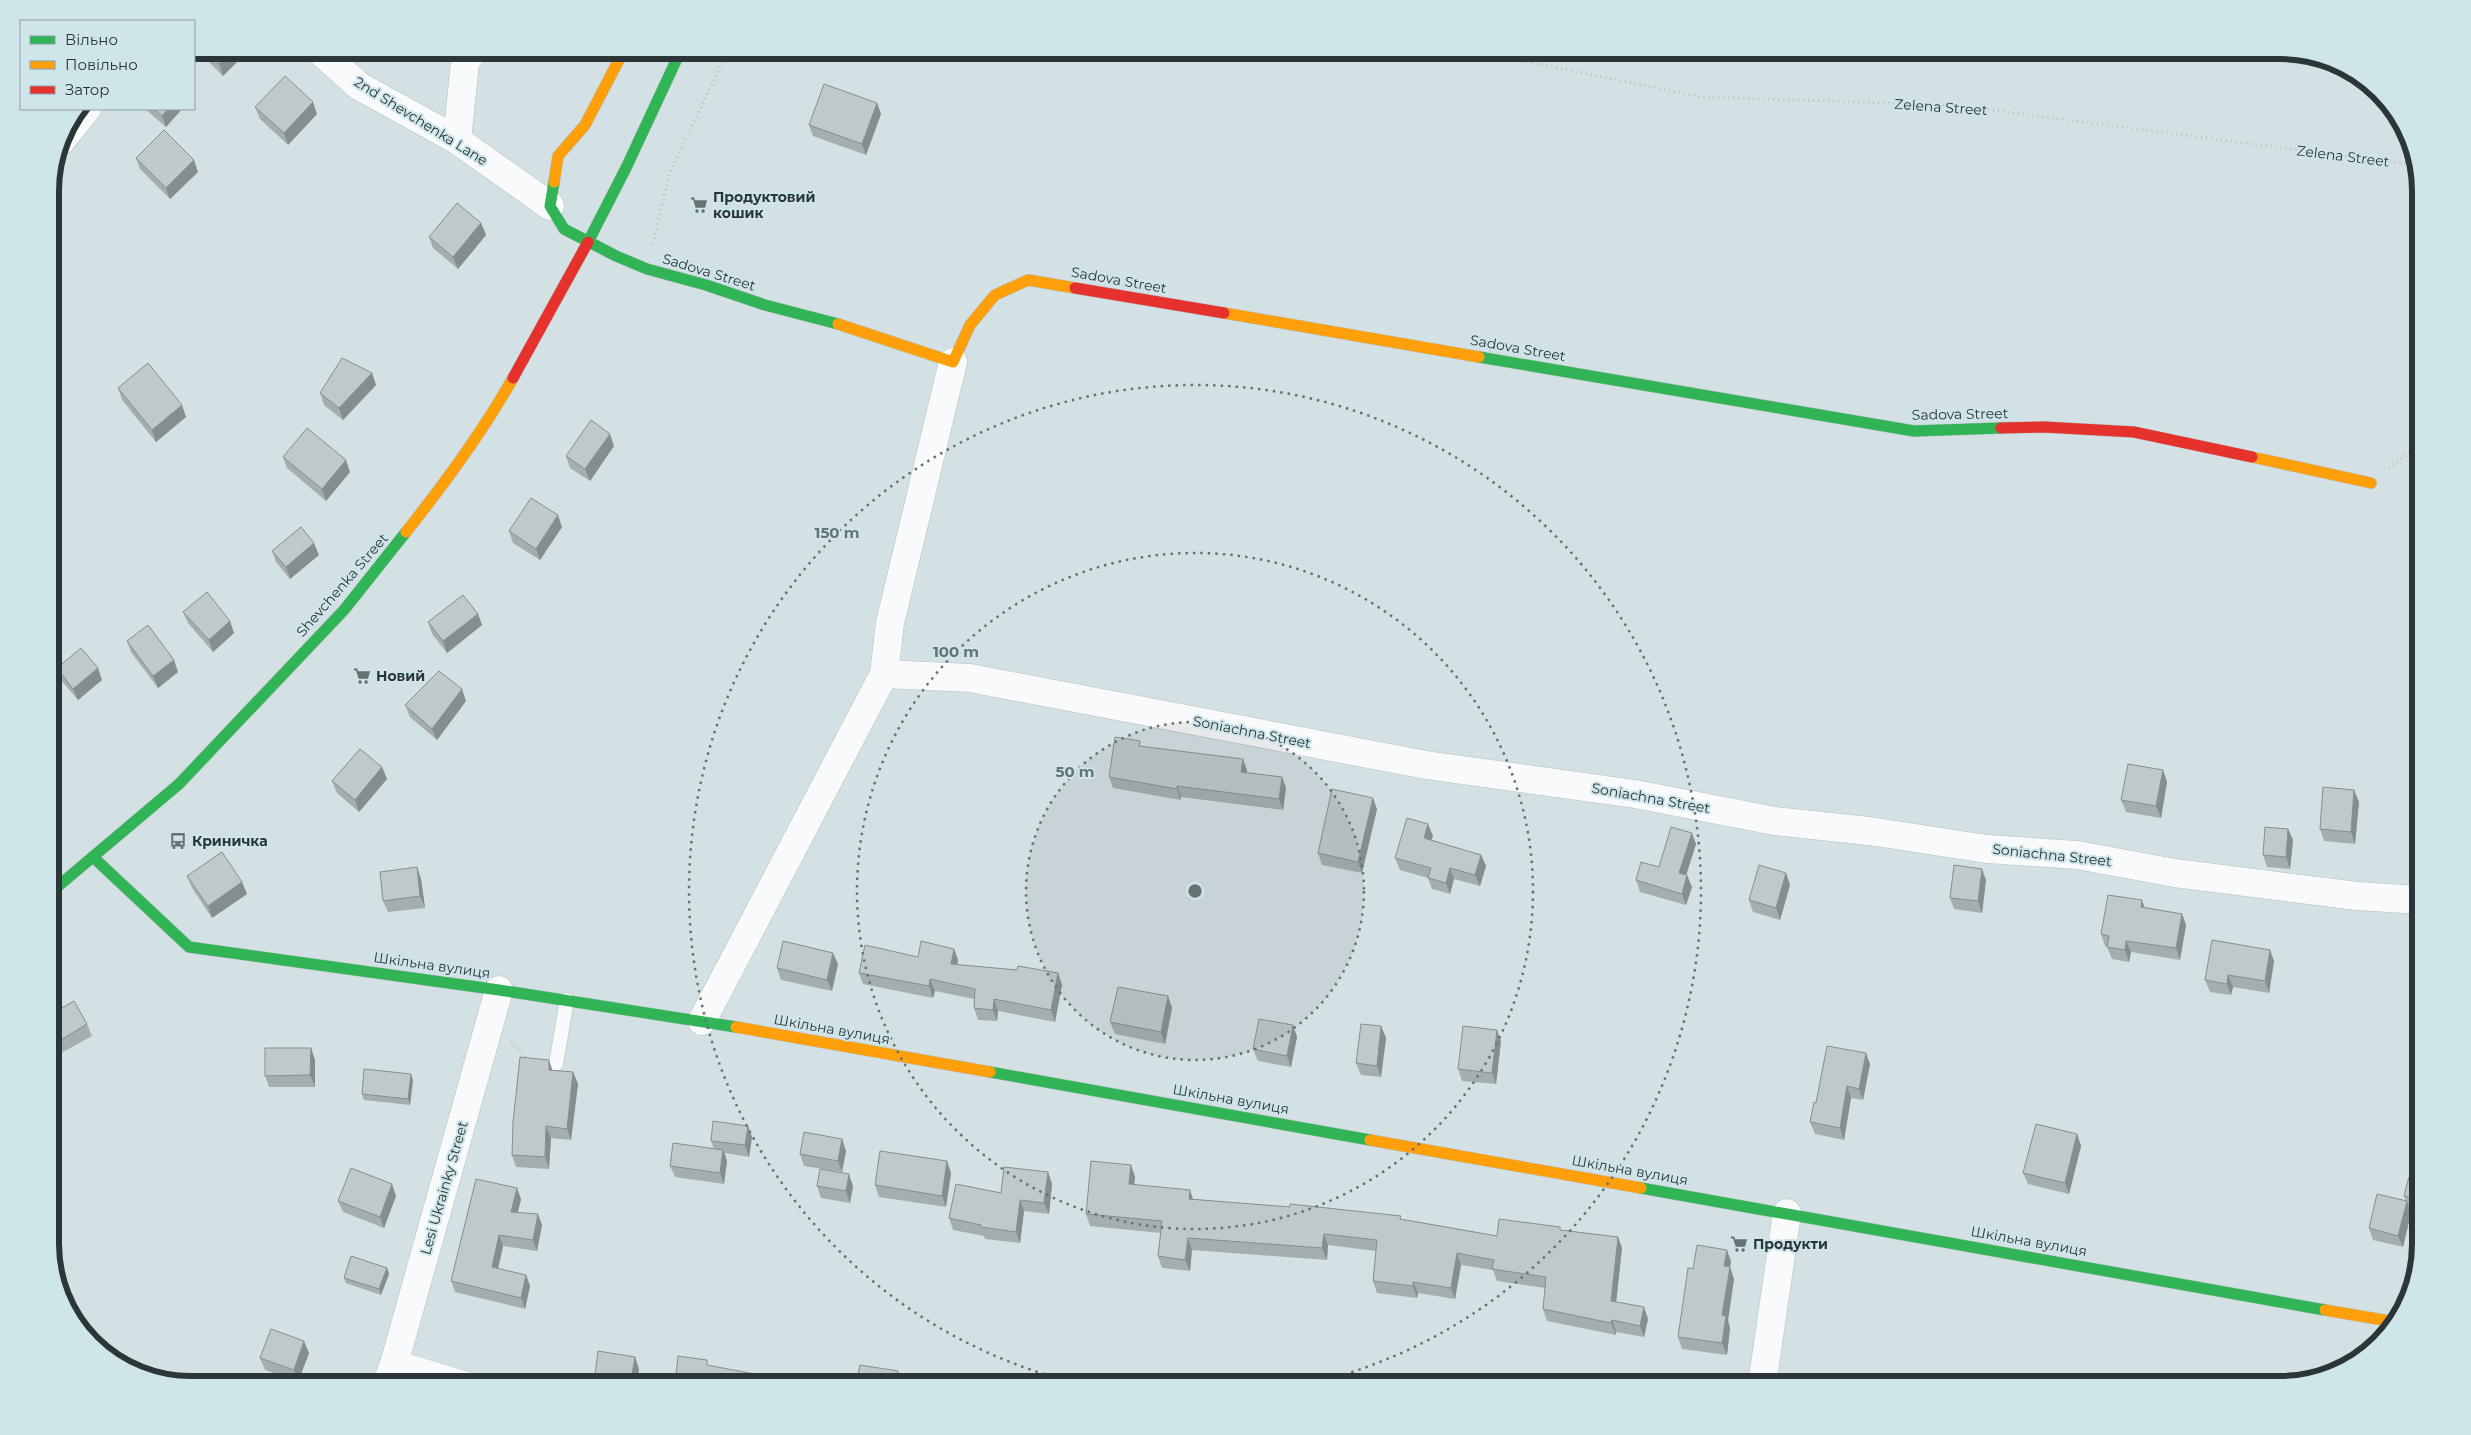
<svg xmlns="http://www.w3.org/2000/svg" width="2471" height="1435" viewBox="0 0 2471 1435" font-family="Montserrat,sans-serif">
<rect width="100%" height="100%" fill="#d4e1e4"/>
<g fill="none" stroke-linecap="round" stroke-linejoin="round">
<g stroke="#b4bfc1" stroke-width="15">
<polyline id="lane" points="556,1064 567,1000"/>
</g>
<g stroke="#b4bfc1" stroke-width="29">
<g id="street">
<polyline points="319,50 359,86 457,140 550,206"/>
<polyline points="457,140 465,63 473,50"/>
<polyline points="61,141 87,109"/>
<polyline points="884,674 970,678 1426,765 1635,794 1775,821 1869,831 1987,849 2077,855 2175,873 2357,896 2421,900"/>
<polyline points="702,1021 884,674 890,623 953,362"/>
<polyline points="394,1364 463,1385"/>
<polyline points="386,1385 394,1364 499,990"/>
<polyline points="1762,1385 1787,1213"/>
</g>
</g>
<g stroke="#b4bfc1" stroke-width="12">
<g id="fast">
<polyline points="554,182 550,206 564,229 616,256 647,269 706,285 765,305 838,324"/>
<polyline points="588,242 626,168 681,50"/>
<polyline points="1479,357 1914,431 2001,428"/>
<polyline points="93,857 189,947 499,990 736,1027"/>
<polyline points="50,893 179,784 344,610 406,532"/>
<polyline points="990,1072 1370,1140"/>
<polyline points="1641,1188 2325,1310"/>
</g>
</g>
<g stroke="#b4bfc1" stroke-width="12">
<g id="slow">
<polyline points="554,182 558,156 585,125 624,50"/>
<polyline points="1224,313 1479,357"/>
<polyline points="838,324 953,362 970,325 995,295 1028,280 1075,288"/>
<polyline points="2252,457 2371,483"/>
<path d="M406,532C445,483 482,433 513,378"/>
<polyline points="736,1027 990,1072"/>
<polyline points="1370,1140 1641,1188"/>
<polyline points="2325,1310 2395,1322"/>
</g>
</g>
<g stroke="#b4bfc1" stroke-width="12">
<g id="jam">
<polyline points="1075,288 1224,313"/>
<polyline points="513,378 588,242"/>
<polyline points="2001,428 2044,427 2134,432 2252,457"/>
</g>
</g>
<g stroke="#bbbfc0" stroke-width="3" stroke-dasharray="1 4" stroke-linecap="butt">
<polyline points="1468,50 1702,97 1952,105 2416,165"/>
<polyline points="653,244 670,172 728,50"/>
<polyline points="2389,468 2421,443"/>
<polyline points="511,1042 527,1059"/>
</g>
<use href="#lane" stroke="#f9fafb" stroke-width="14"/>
<use href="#street" stroke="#f9fafb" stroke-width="28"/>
<use href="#fast" stroke="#30b455" stroke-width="11"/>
<use href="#slow" stroke="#ff9f0a" stroke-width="11"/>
<use href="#jam" stroke="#e5322d" stroke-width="11"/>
</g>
<g fill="#a4adaf">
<polygon points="197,50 245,50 246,53 223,76"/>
<polygon points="877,103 881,114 866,155 813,136 809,125"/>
<polygon points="255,107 317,114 288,145 260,119"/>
<polygon points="145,109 182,109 166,127"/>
<polygon points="136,158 198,172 170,199 140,169"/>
<polygon points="481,223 486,235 458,269 433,248 429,237"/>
<polygon points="372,373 376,385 343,420 324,405 320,393"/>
<polygon points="118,388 186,417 156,442 122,400"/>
<polygon points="614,446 590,481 570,468 566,456"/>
<polygon points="283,457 350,472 326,501 287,468"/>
<polygon points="562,527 540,560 513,543 509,531"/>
<polygon points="272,551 319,555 290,579 276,562"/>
<polygon points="183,612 234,633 213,652 188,623"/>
<polygon points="478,614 482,625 447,653 432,634 428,622"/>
<polygon points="127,641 178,672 158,688 131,652"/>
<polygon points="57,668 102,680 78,700 61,680"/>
<polygon points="466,701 437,740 410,717 405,705"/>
<polygon points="1142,746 1247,770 1247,773 1282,777 1286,788 1283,810 1181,797 1181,800 1113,788 1109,777"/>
<polygon points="382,767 387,779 359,812 337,793 332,781"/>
<polygon points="2163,770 2167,782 2161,818 2126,812 2121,800"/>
<polygon points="2354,790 2359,802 2355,844 2324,841 2320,829"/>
<polygon points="1377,809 1362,873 1322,865 1318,853"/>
<polygon points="2288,829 2293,840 2290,869 2267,867 2263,855"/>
<polygon points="1433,836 1431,840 1481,855 1486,866 1480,886 1454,879 1450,894 1432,889 1428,878 1400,870 1395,858"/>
<polygon points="1696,844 1686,875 1692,887 1686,905 1640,892 1636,880"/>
<polygon points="417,867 421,879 425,908 388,912 383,901"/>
<polygon points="1786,873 1790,885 1780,920 1753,912 1749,900"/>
<polygon points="187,876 247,894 212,918 192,888"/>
<polygon points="1986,880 1982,913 1954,909 1950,898"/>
<polygon points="2144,907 2182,914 2186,925 2180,960 2131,952 2129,962 2112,959 2107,947 2105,946 2101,934"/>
<polygon points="954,949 958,960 957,965 1058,973 1062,985 1055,1022 998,1011 997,1021 978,1020 974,1008 974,999 935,991 933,998 863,984 859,973"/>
<polygon points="2274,961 2269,993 2233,987 2231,995 2210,992 2205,980"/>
<polygon points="838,964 832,991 781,980 777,968"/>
<polygon points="1168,996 1172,1008 1165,1044 1115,1034 1110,1022"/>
<polygon points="50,1015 87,1024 92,1036 63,1052 50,1030"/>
<polygon points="1293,1025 1297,1037 1291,1067 1258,1061 1253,1049"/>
<polygon points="1381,1026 1386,1038 1381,1077 1361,1075 1356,1063"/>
<polygon points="1501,1041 1496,1084 1462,1081 1458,1069"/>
<polygon points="311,1048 315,1060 315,1087 269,1087 265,1076"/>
<polygon points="1870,1064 1863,1100 1851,1098 1844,1140 1815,1134 1810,1122 1816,1103"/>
<polygon points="553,1070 573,1072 578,1084 571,1140 551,1138 549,1169 516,1167 512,1155"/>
<polygon points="413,1080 410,1105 364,1100 362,1094"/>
<polygon points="748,1126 752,1137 749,1157 725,1153 727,1161 724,1184 675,1177 670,1166 714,1149 711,1141"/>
<polygon points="2077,1134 2081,1146 2069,1194 2028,1184 2023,1173"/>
<polygon points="842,1139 846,1151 842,1172 804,1166 800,1154"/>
<polygon points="1131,1165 1135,1177 1134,1184 1193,1199 1402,1219 1497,1236 1562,1230 1618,1237 1622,1248 1616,1302 1644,1307 1648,1319 1644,1337 1616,1332 1616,1335 1547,1321 1543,1309 1545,1288 1497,1281 1493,1270 1461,1265 1455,1299 1418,1293 1417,1298 1377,1293 1373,1281 1376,1251 1328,1245 1327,1260 1192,1250 1190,1271 1162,1268 1158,1256 1161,1233 1090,1226 1086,1214"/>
<polygon points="1048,1172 1052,1184 1049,1214 1024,1211 1020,1243 985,1239 984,1236 953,1230 949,1218 1001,1193"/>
<polygon points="951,1173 946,1207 879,1197 875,1185"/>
<polygon points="2421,1180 2421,1211 2409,1208 2411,1213 2403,1247 2373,1240 2369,1228 2406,1201 2404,1196"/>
<polygon points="817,1186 853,1186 850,1203 821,1198"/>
<polygon points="396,1196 384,1228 343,1212 338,1201"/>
<polygon points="521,1199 518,1212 542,1225 537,1251 503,1246 498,1269 526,1275 530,1286 525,1309 455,1292 451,1281"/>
<polygon points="1731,1261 1730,1267 1734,1279 1728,1320 1730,1328 1727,1355 1682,1349 1678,1337 1693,1269"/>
<polygon points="387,1268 389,1274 381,1295 346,1283 344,1278"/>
<polygon points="309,1353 298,1382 265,1370 260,1358"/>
<polygon points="635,1357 639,1369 637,1385 599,1385 595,1374"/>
</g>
<g fill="#868d8f">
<polygon points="233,50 245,50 246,53 223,76 219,64"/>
<polygon points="313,102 317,114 288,145 284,133"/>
<polygon points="877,103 881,114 866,155 862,144"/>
<polygon points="168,109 182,109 166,127 162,116"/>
<polygon points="194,160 198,172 170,199 166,188"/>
<polygon points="481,223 486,235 458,269 453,257"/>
<polygon points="372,373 376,385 343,420 339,408"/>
<polygon points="182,405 186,417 156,442 152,430"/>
<polygon points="610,434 614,446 590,481 585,469"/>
<polygon points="346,460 350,472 326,501 322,489"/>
<polygon points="558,515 562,527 540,560 536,549"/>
<polygon points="314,543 319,555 290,579 286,567"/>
<polygon points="478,614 482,625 447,653 443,641"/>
<polygon points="230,621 234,633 213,652 209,640"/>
<polygon points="174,660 178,672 158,688 153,676"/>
<polygon points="98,668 102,680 78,700 73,689"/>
<polygon points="462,689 466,701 437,740 432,729"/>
<polygon points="1243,759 1247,770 1245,783 1241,772"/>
<polygon points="382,767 387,779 359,812 355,800"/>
<polygon points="2163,770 2167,782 2161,818 2156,806"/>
<polygon points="1282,777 1286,788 1283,810 1279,799"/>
<polygon points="1177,786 1181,797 1181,800 1177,789"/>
<polygon points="2354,790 2359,802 2355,844 2351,832"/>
<polygon points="1373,798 1377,809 1362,873 1358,862"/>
<polygon points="1428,824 1433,836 1428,850 1424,838"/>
<polygon points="2288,829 2293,840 2290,869 2286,857"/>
<polygon points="1692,833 1696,844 1683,885 1679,873"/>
<polygon points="1481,855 1486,866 1480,886 1475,875"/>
<polygon points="417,867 421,879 425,908 420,896"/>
<polygon points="1450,868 1454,879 1450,894 1446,883"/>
<polygon points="1982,869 1986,880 1982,913 1978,901"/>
<polygon points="1786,873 1790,885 1780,920 1776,908"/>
<polygon points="1687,875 1692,887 1686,905 1682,894"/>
<polygon points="242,882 247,894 212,918 208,906"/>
<polygon points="2142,900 2146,912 2141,907"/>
<polygon points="2182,914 2186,925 2180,960 2176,948"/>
<polygon points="2126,941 2131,952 2129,962 2125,950"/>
<polygon points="954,949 958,960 955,976 951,964"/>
<polygon points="2270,950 2274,961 2269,993 2265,981"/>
<polygon points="833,953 838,964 832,991 827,980"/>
<polygon points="1058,973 1062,985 1055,1022 1051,1010"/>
<polygon points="2228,975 2233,987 2231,995 2227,984"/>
<polygon points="930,979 935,991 933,998 929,986"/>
<polygon points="1168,996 1172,1008 1165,1044 1161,1032"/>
<polygon points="994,999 998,1011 997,1021 993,1010"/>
<polygon points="1293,1025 1297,1037 1291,1067 1287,1056"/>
<polygon points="1381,1026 1386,1038 1381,1077 1377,1066"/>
<polygon points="1497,1030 1501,1041 1496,1084 1492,1073"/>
<polygon points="311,1048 315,1060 315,1087 310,1075"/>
<polygon points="1866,1053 1870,1064 1863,1100 1859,1089"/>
<polygon points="549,1060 553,1072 549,1070"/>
<polygon points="573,1072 578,1084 571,1140 567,1129"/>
<polygon points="411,1074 413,1080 410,1105 408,1099"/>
<polygon points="1847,1086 1851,1098 1844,1140 1840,1128"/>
<polygon points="546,1126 551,1138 549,1169 545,1157"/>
<polygon points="748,1126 752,1137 749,1157 745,1145"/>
<polygon points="2077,1134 2081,1146 2069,1194 2065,1183"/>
<polygon points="842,1139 846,1151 842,1172 838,1161"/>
<polygon points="723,1150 727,1161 724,1184 720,1173"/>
<polygon points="947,1161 951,1173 946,1207 942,1196"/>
<polygon points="1131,1165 1135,1177 1133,1196 1129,1184"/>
<polygon points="1048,1172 1052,1184 1049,1214 1044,1203"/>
<polygon points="849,1174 853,1186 850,1203 846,1191"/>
<polygon points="392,1184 396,1196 384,1228 380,1217"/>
<polygon points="517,1188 521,1199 515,1223 511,1212"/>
<polygon points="1190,1190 1194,1202 1189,1199"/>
<polygon points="1020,1200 1024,1211 1020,1243 1016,1232"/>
<polygon points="2407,1201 2411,1213 2403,1247 2398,1236"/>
<polygon points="538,1214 542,1225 537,1251 533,1240"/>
<polygon points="1324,1234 1328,1245 1327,1260 1322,1248"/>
<polygon points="499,1235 503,1246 496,1278 492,1267"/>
<polygon points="1618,1237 1622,1248 1615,1313 1611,1301"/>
<polygon points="1188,1238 1192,1250 1190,1271 1185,1260"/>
<polygon points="1727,1250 1731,1261 1730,1267 1734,1279 1728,1320 1730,1328 1727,1355 1722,1343 1722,1315 1724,1266"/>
<polygon points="1457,1253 1461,1265 1455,1299 1451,1288"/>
<polygon points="387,1268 389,1274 381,1295 379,1289"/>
<polygon points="526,1275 530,1286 525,1309 521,1298"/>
<polygon points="1413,1282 1418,1293 1417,1298 1413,1286"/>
<polygon points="1644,1307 1648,1319 1644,1337 1640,1326"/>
<polygon points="1612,1320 1616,1332 1616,1335 1611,1323"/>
<polygon points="304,1341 309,1353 298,1382 294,1370"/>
<polygon points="635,1357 639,1369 637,1385 633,1385 631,1380"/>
<polygon points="898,1371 902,1383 902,1385 895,1385"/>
<polygon points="765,1376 768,1385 763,1385"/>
</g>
<g fill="#bfc9cc" stroke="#868d8f">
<polygon points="205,50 233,50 219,64"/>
<polygon points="285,76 313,102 284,133 255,107"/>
<polygon points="824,84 877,103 862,144 809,125"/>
<polygon points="154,109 168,109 162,116"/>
<polygon points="164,130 194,160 166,188 136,158"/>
<polygon points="457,203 481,223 453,257 429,237"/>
<polygon points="342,358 372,373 339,408 320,393"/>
<polygon points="148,363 182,405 152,430 118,388"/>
<polygon points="591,420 610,434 585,469 566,456"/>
<polygon points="307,428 346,460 322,489 283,457"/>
<polygon points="531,498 558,515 536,549 509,531"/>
<polygon points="301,527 314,543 286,567 272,551"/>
<polygon points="207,592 230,621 209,640 183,612"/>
<polygon points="463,595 478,614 443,641 428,622"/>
<polygon points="148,625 174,660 153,676 127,641"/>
<polygon points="81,648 98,668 73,689 57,668"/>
<polygon points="439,671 462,689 432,729 405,705"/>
<polygon points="1115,737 1140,741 1139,746 1243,759 1241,772 1282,777 1279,799 1177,786 1177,789 1109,777"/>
<polygon points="360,749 382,767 355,800 332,781"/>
<polygon points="2128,764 2163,770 2156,806 2121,800"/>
<polygon points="2323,787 2354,790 2351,832 2320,829"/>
<polygon points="1332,789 1373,798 1358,862 1318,853"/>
<polygon points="1407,818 1428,824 1424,838 1481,855 1475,875 1450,868 1446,883 1428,878 1431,868 1395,858"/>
<polygon points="1671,827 1692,833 1679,873 1687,875 1682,894 1636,880 1641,862 1659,867"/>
<polygon points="2265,827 2288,829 2286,857 2263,855"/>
<polygon points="222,852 242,882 208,906 187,876"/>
<polygon points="1759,865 1786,873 1776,908 1749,900"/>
<polygon points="1954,865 1982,869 1978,901 1950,898"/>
<polygon points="417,867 420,896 383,901 380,872"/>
<polygon points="2108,895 2142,900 2141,907 2182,914 2176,948 2126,941 2125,950 2107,947 2109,936 2101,934"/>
<polygon points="2212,940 2270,950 2265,981 2228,975 2227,984 2205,980"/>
<polygon points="783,941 833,953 827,980 777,968"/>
<polygon points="921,941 954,949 951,964 1017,970 1018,966 1058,973 1051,1010 994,999 993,1010 974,1008 975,989 930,979 929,986 859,973 865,945 918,957"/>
<polygon points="1118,987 1168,996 1161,1032 1110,1022"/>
<polygon points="74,1001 87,1024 59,1041 50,1026 50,1015"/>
<polygon points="1259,1019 1293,1025 1287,1056 1253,1049"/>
<polygon points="1361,1024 1381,1026 1377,1066 1356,1063"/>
<polygon points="1463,1026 1497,1030 1492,1073 1458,1069"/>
<polygon points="1827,1046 1866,1053 1859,1089 1847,1086 1840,1128 1810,1122 1814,1102 1816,1103"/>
<polygon points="265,1048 311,1048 310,1075 265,1076"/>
<polygon points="520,1057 549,1060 549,1070 573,1072 567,1129 546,1126 545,1157 512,1155 513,1122"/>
<polygon points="364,1069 411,1074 408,1099 362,1094"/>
<polygon points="713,1121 748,1126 745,1145 711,1141"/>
<polygon points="2036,1124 2077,1134 2065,1183 2023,1173"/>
<polygon points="804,1132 842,1139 838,1161 800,1154"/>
<polygon points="673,1143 723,1150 720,1173 670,1166"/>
<polygon points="880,1151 947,1161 942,1196 875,1185"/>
<polygon points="1091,1161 1131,1165 1129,1184 1190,1190 1189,1199 1290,1207 1290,1204 1401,1216 1400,1219 1497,1236 1499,1219 1560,1227 1560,1230 1618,1237 1611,1301 1644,1307 1640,1326 1612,1320 1611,1323 1543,1309 1546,1277 1492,1269 1494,1260 1457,1253 1451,1288 1413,1282 1413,1286 1373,1281 1377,1240 1324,1234 1322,1248 1188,1238 1185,1260 1158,1256 1162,1221 1086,1214"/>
<polygon points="1004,1167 1048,1172 1044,1203 1020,1200 1016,1232 981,1227 981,1225 949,1218 956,1184 1001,1193"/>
<polygon points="351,1168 392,1184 380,1217 338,1201"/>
<polygon points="820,1169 849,1174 846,1191 817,1186"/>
<polygon points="2409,1177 2421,1180 2421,1200 2404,1196"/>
<polygon points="476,1179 517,1188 511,1212 538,1214 533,1240 499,1235 492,1267 526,1275 521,1298 451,1281"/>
<polygon points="2377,1194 2407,1201 2398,1236 2369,1228"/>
<polygon points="1697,1245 1727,1250 1724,1266 1730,1267 1722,1315 1726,1316 1722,1343 1678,1337 1688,1268 1693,1269"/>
<polygon points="351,1256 387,1268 379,1289 344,1278"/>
<polygon points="271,1329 304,1341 294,1370 260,1358"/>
<polygon points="598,1351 635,1357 631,1380 595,1374"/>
<polygon points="678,1356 707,1360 707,1365 765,1376 763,1385 666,1385 668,1374 676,1375"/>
<polygon points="860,1365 898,1371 895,1385 856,1385"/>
<polygon points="806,1380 830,1385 805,1385"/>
</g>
<circle cx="1195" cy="891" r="169" fill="#677274" fill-opacity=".12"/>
<g fill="none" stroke="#677274" stroke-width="2.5" stroke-dasharray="2.5 5">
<circle cx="1195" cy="891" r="169"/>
<circle cx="1195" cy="891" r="338"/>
<path d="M1081 1384A506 506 0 1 1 1309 1384"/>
</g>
<defs>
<g id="supermarket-bare" transform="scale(1.35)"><path d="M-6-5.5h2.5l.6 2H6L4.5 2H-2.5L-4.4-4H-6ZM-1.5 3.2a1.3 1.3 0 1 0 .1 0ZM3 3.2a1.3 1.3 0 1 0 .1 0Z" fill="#677274" stroke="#cee5ea" stroke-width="2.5" paint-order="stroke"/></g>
<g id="bus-bare" transform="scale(1.35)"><path d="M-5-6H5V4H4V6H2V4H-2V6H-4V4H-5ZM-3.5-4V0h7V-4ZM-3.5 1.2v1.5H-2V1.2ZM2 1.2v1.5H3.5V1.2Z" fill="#677274" stroke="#cee5ea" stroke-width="2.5" paint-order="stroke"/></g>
</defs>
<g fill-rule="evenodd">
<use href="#supermarket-bare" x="699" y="205"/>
<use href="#supermarket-bare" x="362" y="676"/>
<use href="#bus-bare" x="178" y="841"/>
<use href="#supermarket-bare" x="1739" y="1244"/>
</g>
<g text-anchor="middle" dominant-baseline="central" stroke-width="4" stroke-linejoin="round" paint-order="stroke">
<g font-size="14" fill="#2c3638" stroke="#cee5ea">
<text transform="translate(1941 107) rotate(4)">Zelena Street</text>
<text transform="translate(421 121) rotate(32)">2nd Shevchenka Lane</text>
<text transform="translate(2343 156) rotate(7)">Zelena Street</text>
<text transform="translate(709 272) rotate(17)">Sadova Street</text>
<text transform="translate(1119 280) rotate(10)">Sadova Street</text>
<text transform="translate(1518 348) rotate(10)">Sadova Street</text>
<text transform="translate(1960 414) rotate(-1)">Sadova Street</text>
<text transform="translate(342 585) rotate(-49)">Shevchenka Street</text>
<text transform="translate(1252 732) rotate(11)">Soniachna Street</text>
<text transform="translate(1651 798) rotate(10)">Soniachna Street</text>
<text transform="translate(2052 855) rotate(6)">Soniachna Street</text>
<text transform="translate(432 965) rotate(8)">Шкільна вулиця</text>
<text transform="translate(832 1029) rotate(10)">Шкільна вулиця</text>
<text transform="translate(1231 1099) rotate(10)">Шкільна вулиця</text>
<text transform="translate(1630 1170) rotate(10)">Шкільна вулиця</text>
<text transform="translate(444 1188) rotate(-74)">Lesi Ukrainky Street</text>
<text transform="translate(2029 1241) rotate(10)">Шкільна вулиця</text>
</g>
<g font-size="14" font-weight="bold" fill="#2c3638" stroke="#cee5ea" text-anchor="start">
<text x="713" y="197">Продуктовий<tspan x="713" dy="16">кошик</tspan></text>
<text x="376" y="676">Новий</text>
<text x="192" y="841">Криничка</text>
<text x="1753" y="1244">Продукти</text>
</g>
</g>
<path d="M0 0H2471V1435H0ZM191 59H2280A132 132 0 0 1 2412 191V1244A132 132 0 0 1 2280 1376H191A132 132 0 0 1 59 1244V191A132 132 0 0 1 191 59Z" fill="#cee5ea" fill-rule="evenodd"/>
<path fill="none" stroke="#2c3638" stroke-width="6" d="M191 59H2280A132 132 0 0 1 2412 191V1244A132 132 0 0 1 2280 1376H191A132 132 0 0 1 59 1244V191A132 132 0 0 1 191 59Z"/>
<circle cx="1195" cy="891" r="8" fill="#677274" stroke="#cee5ea" stroke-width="2.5"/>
<g font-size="15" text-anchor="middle" font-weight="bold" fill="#677274" stroke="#cee5ea" stroke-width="4" stroke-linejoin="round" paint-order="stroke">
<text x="837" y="538">150 m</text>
<text x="956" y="657">100 m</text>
<text x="1075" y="777">50 m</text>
</g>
<rect x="20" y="20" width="175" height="90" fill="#cee5ea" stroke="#8d9fa3"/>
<rect x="30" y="36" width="25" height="8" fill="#30b455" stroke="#8d9fa3"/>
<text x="65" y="45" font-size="15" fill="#2c3638">Вільно</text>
<rect x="30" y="61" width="25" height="8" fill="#ff9f0a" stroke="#8d9fa3"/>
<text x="65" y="70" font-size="15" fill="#2c3638">Повільно</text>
<rect x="30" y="86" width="25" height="8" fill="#e5322d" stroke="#8d9fa3"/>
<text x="65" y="95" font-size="15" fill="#2c3638">Затор</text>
</svg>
